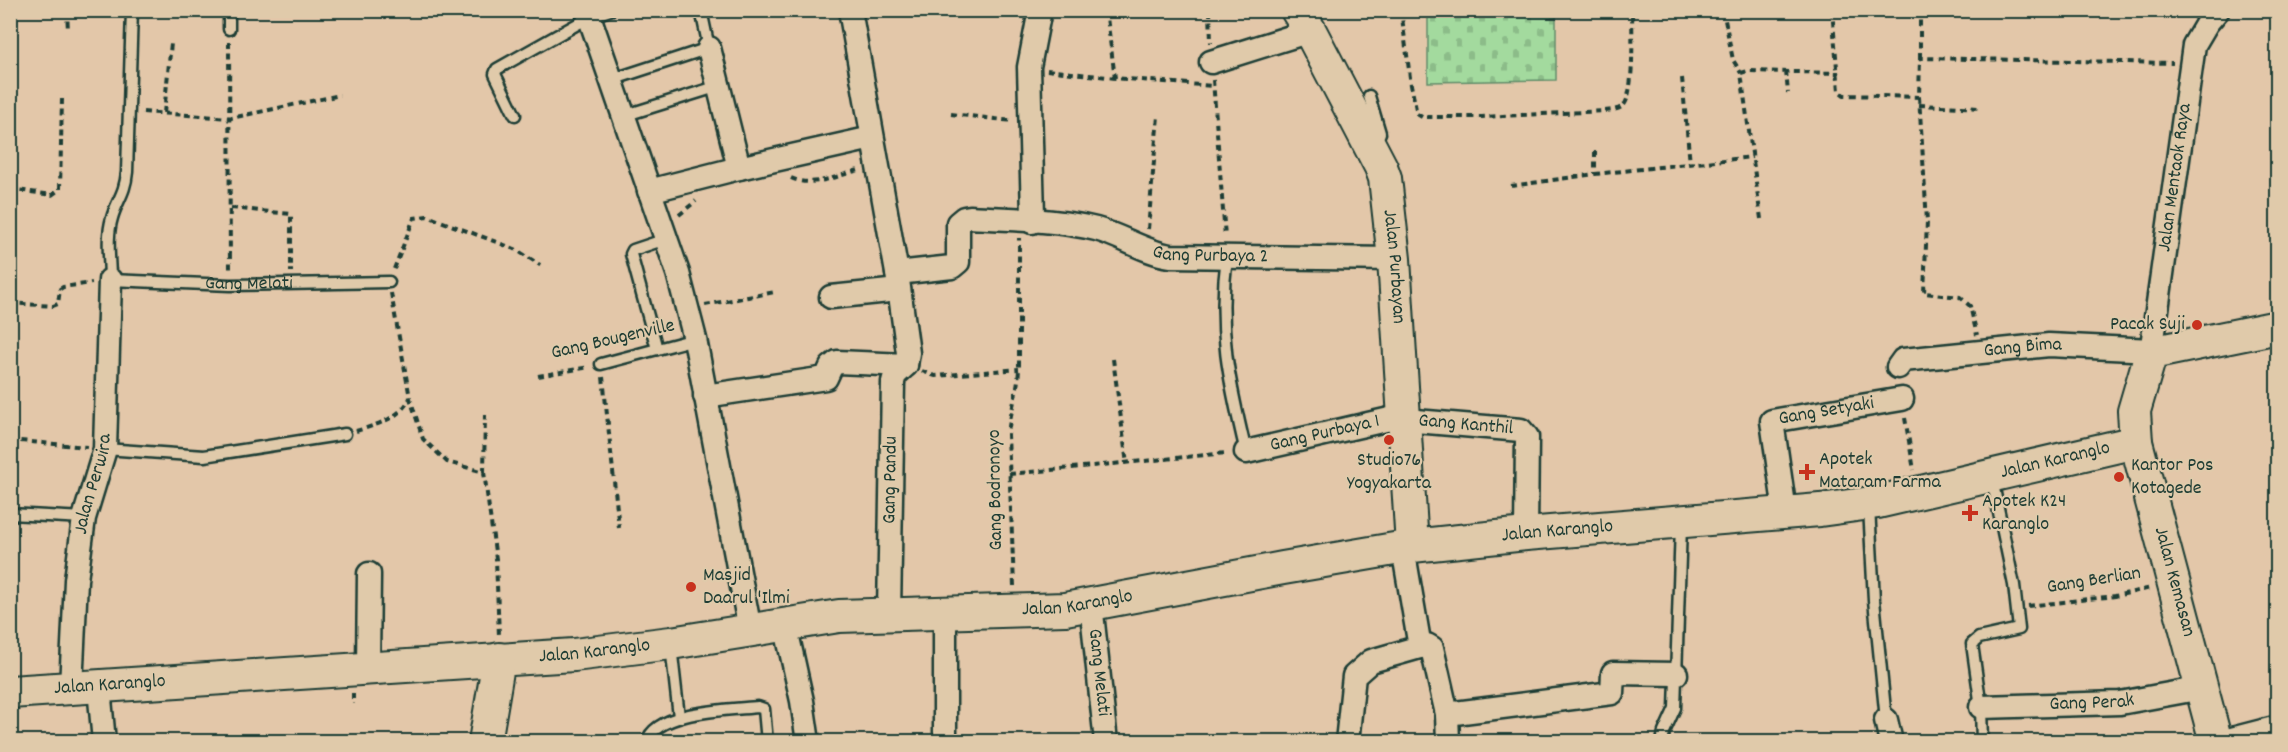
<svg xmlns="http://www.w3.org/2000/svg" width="2288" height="752" viewBox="0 0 2288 752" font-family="Dekko,sans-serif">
<defs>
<pattern id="cemetery-stones" width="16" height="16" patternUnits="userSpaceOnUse" patternTransform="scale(1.5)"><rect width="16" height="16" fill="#a3da9e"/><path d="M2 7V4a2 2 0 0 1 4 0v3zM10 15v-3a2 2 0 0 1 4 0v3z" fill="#8cbc89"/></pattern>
</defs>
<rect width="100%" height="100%" fill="#e3c7a9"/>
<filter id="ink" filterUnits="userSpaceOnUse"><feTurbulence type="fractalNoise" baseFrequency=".0167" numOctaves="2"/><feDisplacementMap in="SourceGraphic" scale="12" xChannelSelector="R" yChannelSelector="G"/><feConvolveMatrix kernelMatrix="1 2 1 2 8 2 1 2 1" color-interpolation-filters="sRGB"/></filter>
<g filter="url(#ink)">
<polygon fill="url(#cemetery-stones)" stroke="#618c69" stroke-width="1.5" points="1428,11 1556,11 1556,80 1428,82"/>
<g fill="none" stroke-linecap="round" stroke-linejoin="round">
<g stroke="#1f3d34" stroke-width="15">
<g id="lane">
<path id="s1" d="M132,10L127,172C125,194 117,200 112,218C106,238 110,260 110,280L230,285L389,282"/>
<polyline points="229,10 229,29"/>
<polyline points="611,80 709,48 701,10"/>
<polyline points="1369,96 1380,133 1376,141"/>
<polyline points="515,115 495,74 497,69 590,17 610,10"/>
<polyline points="623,116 719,86"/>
<path d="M1227,256C1217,329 1229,381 1246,452"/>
<polyline points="657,349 631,254 633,250 666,239"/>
<polyline points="601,364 695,339"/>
<polyline points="105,449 204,456 345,434"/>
<polyline points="1869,507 1874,600 1886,720"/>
<polyline points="10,514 84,518"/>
<polyline points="671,646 679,717"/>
<path d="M647,742C656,710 731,710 758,707L764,709L767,742"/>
<polyline points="1662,742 1664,732 1675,708 1681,525"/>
<polyline points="1982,742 1981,707 1972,644 1979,638 2019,629 2014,585 1992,479"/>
</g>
</g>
<g stroke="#1f3d34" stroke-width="27">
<g id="street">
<polyline points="587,10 678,273 695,339 750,630"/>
<polyline points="850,10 897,273 908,353 906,365 895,375 893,382 889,613"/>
<polyline points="709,48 739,168"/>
<polyline points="1211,62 1310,31"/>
<polyline points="649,191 739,168 872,138"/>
<polyline points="1032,222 1033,215 1029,67 1040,10"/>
<path id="s2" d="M897,273L952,267L958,262V223L964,218L970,217C1012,220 1056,219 1096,229C1122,236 1144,252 1170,256L1394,259"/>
<polyline points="831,297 899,290"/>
<path id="s3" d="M2151,353L2194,45L2207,23L2218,10"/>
<path id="s4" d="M1898,367L1903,360L2049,345L2152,350"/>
<polyline points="705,396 826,378 831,367 837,362 906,365"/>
<path id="s5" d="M1404,420L1521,430L1527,437L1526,534"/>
<path id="s6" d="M1246,452L1403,416"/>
<path id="s7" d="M1785,512L1772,421L1902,399"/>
<polyline points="1403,548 1420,647"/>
<path id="s8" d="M1091,604L1106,742"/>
<polyline points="945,611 945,742"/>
<polyline points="785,624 802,701 808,742"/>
<polyline points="368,667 369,574"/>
<path id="s9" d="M71,688L76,580L84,518L105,449L110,280"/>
<polyline points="99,688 104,742"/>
<path id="s10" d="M1981,707L2120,703L2202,688"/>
<polyline points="1447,714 1612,693 1613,673 1676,674"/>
<polyline points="1886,720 1891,742"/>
<polyline points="1347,742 1354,676 1371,661 1427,645 1432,648 1447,714 1448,742"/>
<polyline points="2220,742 2278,727"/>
</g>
</g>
<g stroke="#1f3d34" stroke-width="36">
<g id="secondary">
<path id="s11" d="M1297,10L1310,31L1381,167L1385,178L1394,259L1412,546"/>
<path id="s12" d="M10,692L574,655L671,643L839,616L1065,609L1283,568L1412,546L1526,534L1820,510L1878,502L2136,442"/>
<polyline points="485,742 499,659"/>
<polyline points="2216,742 2136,442 2134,411 2151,353 2278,327"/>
</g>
</g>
<g stroke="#1f3d34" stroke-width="4" stroke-dasharray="6 4.5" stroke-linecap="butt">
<polyline points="67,10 68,31"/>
<polyline points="1106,10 1115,78"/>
<polyline points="1210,10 1211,43"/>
<path d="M1401,10L1411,85L1417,114L1422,117H1482L1605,111C1611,110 1619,110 1623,106C1635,96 1632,28 1632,10"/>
<polyline points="1723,10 1733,60 1741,73"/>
<polyline points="1832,10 1839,91 1844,95 1919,97 1920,58 2173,63"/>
<polyline points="1920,10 1920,58"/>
<polyline points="229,42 230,271"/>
<polyline points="1047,70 1115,78 1213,86"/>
<polyline points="1786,71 1788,93"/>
<polyline points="1682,78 1690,164"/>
<polyline points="10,80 12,10"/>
<polyline points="1213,80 1225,237"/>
<polyline points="1919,97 1927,221 1924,293 1960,297 1970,306 1977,335"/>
<polyline points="1919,105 1980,108"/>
<polyline points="143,112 231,118 340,95"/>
<polyline points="164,113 171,43"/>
<polyline points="951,114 1013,121"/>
<polyline points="1595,151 1595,174"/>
<path d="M791,178C812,188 837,176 859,170"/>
<polyline points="1511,186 1595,174 1752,157"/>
<polyline points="10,189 52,195 60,189 62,99"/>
<polyline points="231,208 291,214 291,272"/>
<polyline points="679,215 696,201"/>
<polyline points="1761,219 1741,73 1748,71 1839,73"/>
<polyline points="1148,229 1158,116"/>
<polyline points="394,269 414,218 427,216 515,249 540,265"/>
<polyline points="391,293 410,398 423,439 447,462 484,472 496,559 499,636"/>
<polyline points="10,303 53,306 58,304 60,289 63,287 92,283"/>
<polyline points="705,305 775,292"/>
<polyline points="1113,359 1127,464"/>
<polyline points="922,371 935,376 1019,369"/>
<polyline points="538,376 589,367"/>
<polyline points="603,377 619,528"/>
<polyline points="1905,418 1914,470"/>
<path d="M356,431C374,426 401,418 409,399"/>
<polyline points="10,440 87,447"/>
<polyline points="484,472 485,415"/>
<polyline points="1009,474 1227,453"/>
<path d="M1014,586L1008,435C1010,412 1018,392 1019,369V238"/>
<polyline points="2028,606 2115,596 2151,588"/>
<polyline points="353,693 353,704"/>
</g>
<use href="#lane" stroke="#e0caaa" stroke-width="10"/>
<use href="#street" stroke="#e0caaa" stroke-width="22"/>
<use href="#secondary" stroke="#e0caaa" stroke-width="32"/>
</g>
</g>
<g fill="#c8321e" stroke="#e0caaa" stroke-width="2">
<circle cx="2197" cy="325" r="6"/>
<circle cx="1389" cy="440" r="6"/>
<path d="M1804 463h6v6h6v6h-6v6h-6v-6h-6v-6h6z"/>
<circle cx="2119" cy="477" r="6"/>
<path d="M1967 504h6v6h6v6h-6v6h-6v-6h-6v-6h6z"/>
<circle cx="691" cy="587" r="6"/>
</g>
<g text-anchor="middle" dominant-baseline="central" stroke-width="4.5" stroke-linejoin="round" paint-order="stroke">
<g font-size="20" fill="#1f3d34" stroke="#e0caaa">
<text stroke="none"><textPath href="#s3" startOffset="177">Jalan Mentaok Raya</textPath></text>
<text stroke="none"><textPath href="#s2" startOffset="362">Gang Purbaya 2</textPath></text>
<text stroke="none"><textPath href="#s11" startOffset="279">Jalan Purbayan</textPath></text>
<text stroke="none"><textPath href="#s1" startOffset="412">Gang Melati</textPath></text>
<text transform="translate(613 340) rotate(-13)">Gang Bougenville</text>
<text stroke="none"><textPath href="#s4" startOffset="129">Gang Bima</textPath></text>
<text stroke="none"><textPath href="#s7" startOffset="147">Gang Setyaki</textPath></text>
<text stroke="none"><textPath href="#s5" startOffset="62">Gang Kanthil</textPath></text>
<text stroke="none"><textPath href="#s6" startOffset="81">Gang Purbaya 1</textPath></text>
<text stroke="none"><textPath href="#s12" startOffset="2062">Jalan Karanglo</textPath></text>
<text transform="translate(891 480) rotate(-89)">Gang Pandu</text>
<text stroke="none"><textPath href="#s9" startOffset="206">Jalan Perwira</textPath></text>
<text transform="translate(996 490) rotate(-91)">Gang Bodronoyo</text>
<text stroke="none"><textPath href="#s12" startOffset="1558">Jalan Karanglo</textPath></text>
<text transform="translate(2094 581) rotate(-9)">Gang Berlian</text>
<text transform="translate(2174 582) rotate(75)">Jalan Kemasan</text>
<text stroke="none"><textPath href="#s12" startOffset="1072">Jalan Karanglo</textPath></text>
<text stroke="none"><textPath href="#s12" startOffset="586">Jalan Karanglo</textPath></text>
<text stroke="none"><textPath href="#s8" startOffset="69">Gang Melati</textPath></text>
<text stroke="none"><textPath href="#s12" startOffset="100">Jalan Karanglo</textPath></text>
<text stroke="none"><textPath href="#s10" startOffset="111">Gang Perak</textPath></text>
</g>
<g font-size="20" fill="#1f3d34" stroke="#e0caaa" text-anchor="start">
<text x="2185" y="325" text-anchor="end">Pacak Suji</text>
<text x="1819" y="460">Apotek<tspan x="1819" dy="23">Mataram Farma</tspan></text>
<text x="1389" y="461" text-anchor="middle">Studio76<tspan x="1389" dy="23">Yogyakarta</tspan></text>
<text x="2131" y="466">Kantor Pos<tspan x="2131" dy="23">Kotagede</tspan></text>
<text x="1982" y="502">Apotek K24<tspan x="1982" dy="23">Karanglo</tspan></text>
<text x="703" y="576">Masjid<tspan x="703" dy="23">Daarul 'Ilmi</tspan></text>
</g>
</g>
<rect width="2288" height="752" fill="none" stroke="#e0caaa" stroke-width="36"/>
<rect x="18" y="18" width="2252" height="716" fill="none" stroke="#1f3d34" stroke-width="2" filter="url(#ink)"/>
</svg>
